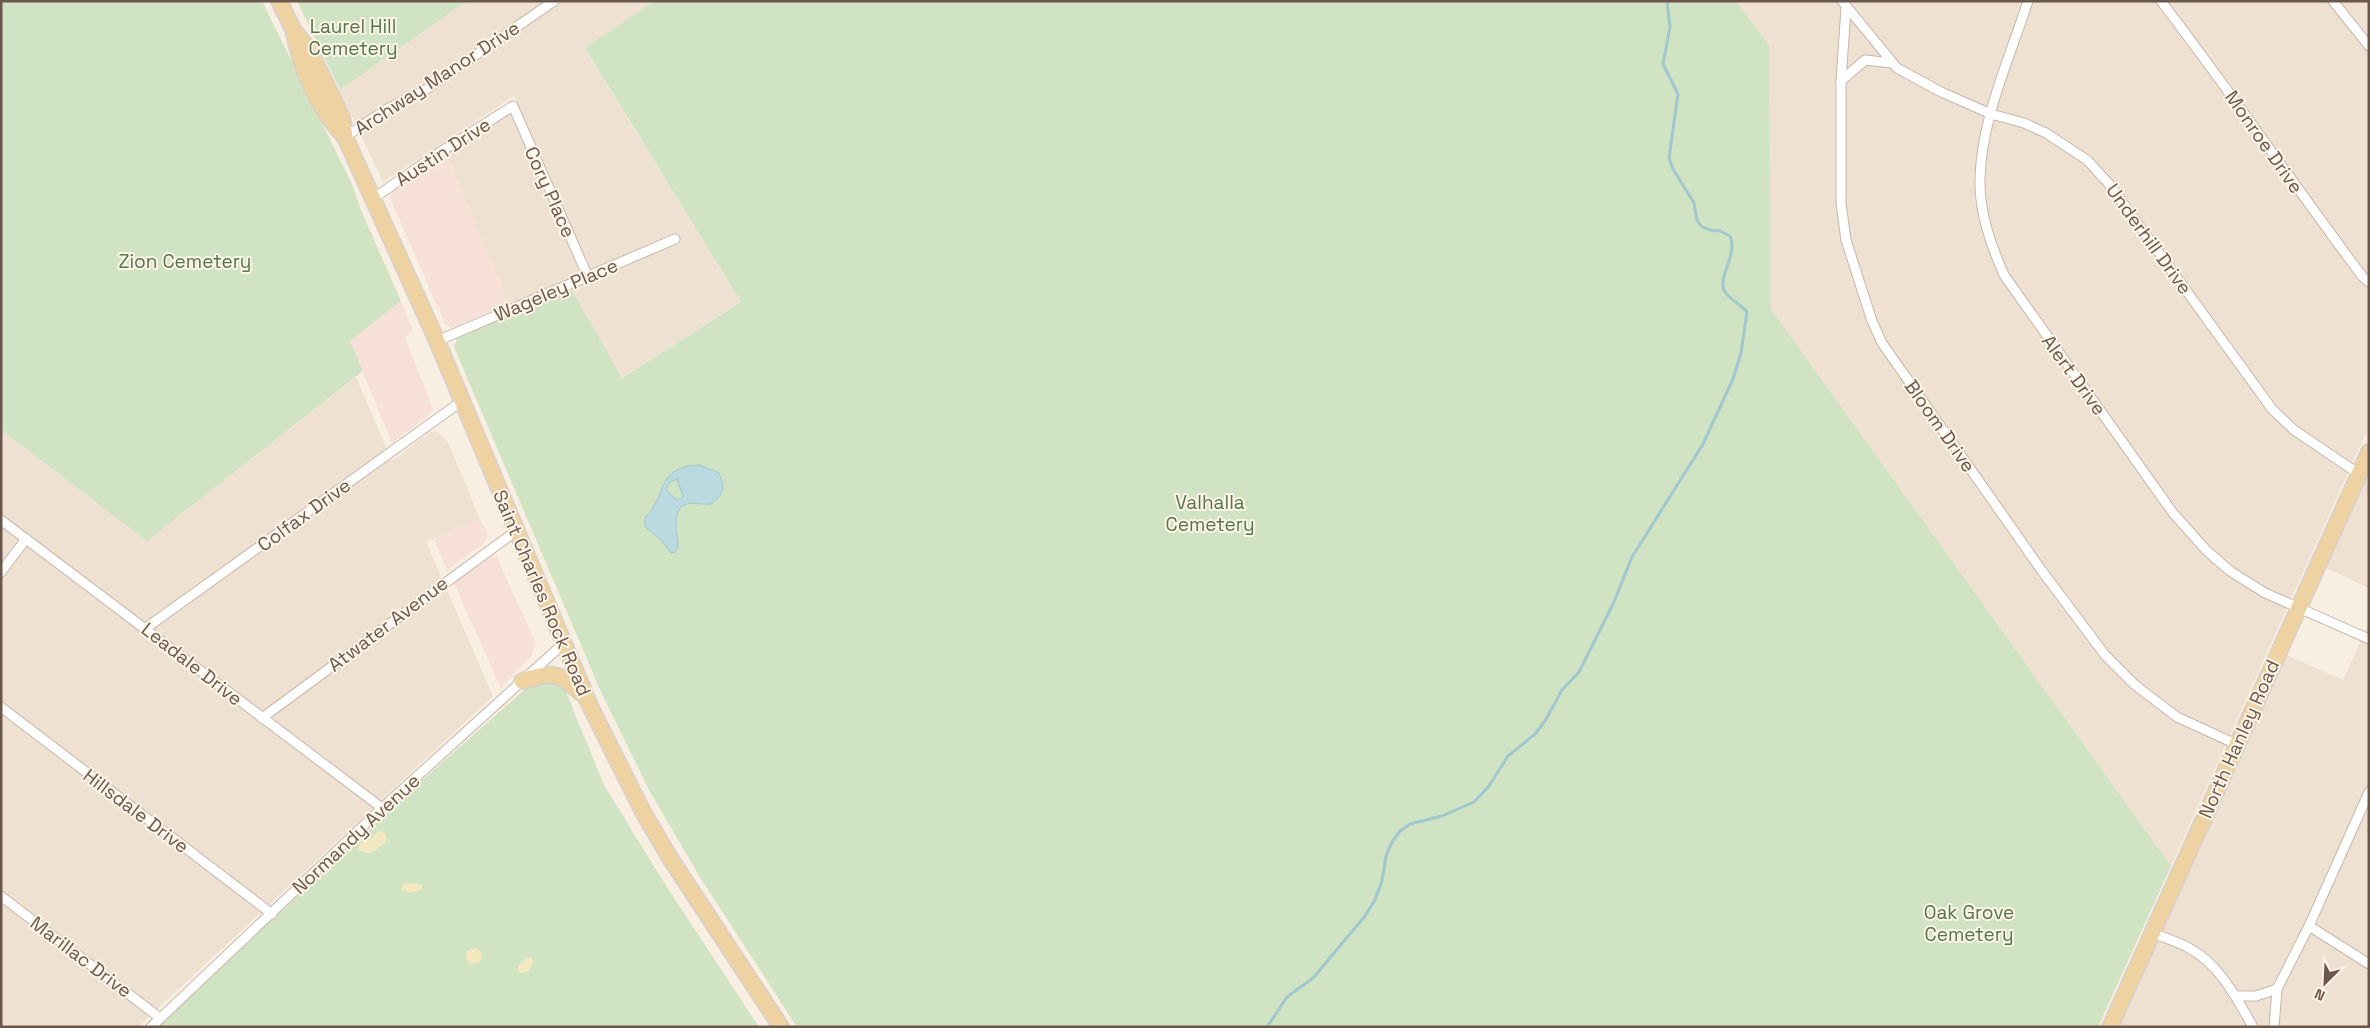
<svg xmlns="http://www.w3.org/2000/svg" width="2370" height="1028" viewBox="0 0 2370 1028" font-family="'Space Grotesk',sans-serif">
<rect width="100%" height="100%" fill="#f8efe2"/>
<g fill="#efe1d1">
<polygon points="467,1 654,1 585,49 741,302 621,378 567,280 509,304 447,155 518,105 514,96 383,182 340,90"/>
<polygon points="1736,1 2369,1 2369,426 2171,866 1771,309 1769,46"/>
<polygon points="356,377 392,461 430,432 438,432 448,442 480,519 426,542 493,696 138,1027 1,1027 1,430 147,541"/>
<polygon points="2369,474 2369,588 2326,568"/>
<polygon points="2369,623 2369,1027 2118,1027 2287,655 2343,680"/>
</g>
<g fill="#f7e0d7">
<polygon points="447,155 509,304 451,328 445,324 390,198 394,190"/>
<polygon points="401,301 413,331 405,337 433,409 429,415 392,443 350,341"/>
<polygon points="480,519 487,531 487,537 483,544 447,570 434,539"/>
<polygon points="490,557 497,557 536,644 531,656 501,689 454,583"/>
</g>
<g fill="#d0e3c3">
<polygon points="1,1 262,1 352,184 361,210 401,301 350,341 363,371 147,541 1,430"/>
<polygon points="297,1 467,1 340,90"/>
<polygon points="654,1 1736,1 1769,45 1771,309 2171,866 2098,1027 797,1027 701,879 650,792 601,692 454,347 457,338 572,290 622,378 741,302 585,48"/>
<polygon points="546,678 564,687 604,785 665,884 759,1027 157,1027 420,782 531,684"/>
</g>
<g fill="#f4e8c0">
<polygon points="379,831 385,833 387,838 383,845 370,853 358,850 360,843 369,840"/>
<polygon points="414,883 422,885 422,890 410,893 401,890 403,884"/>
<circle cx="474" cy="956" r="8"/>
<path d="M531,957L533,961C532,969 527,974 519,973L518,966L527,958Z"/>
</g>
<path fill="#badadf" stroke="#a1c8cf" fill-rule="evenodd" d="M699,465L718,472C726,486 724,495 711,504C703,505 694,502 687,504C669,510 679,536 678,548L675,552L671,553L660,539L645,527V518C668,495 655,467 699,465ZM677,479L683,496L680,499H675L666,489L670,482Z"/>
<g fill="none" stroke-linecap="round" stroke-linejoin="round">
<path stroke="#a1c8cf" stroke-width="3" d="M1267,1027L1287,997L1313,978L1365,916L1375,900L1382,881L1386,856L1392,842L1400,831L1410,824L1442,816L1474,802L1489,786L1508,756L1535,734L1545,721L1562,690L1579,672L1614,602L1632,557L1703,444L1733,379L1741,353L1747,312C1741,304 1728,299 1724,290C1718,275 1738,256 1730,236L1720,231L1710,230L1701,226L1697,220L1694,203L1673,169L1669,158L1678,94L1663,64L1670,27L1667,1"/>
<g stroke="#c7b7ab" stroke-width="11">
<g id="minor">
<polyline points="1842,1 1897,68 1939,91 1991,114 2024,123 2046,133 2087,160 2109,184 2272,409 2294,430 2359,474"/>
<path d="M2028,1C2010,57 1981,120 1980,179C1979,212 1991,245 2004,275L2173,513L2207,551L2230,571L2265,593L2369,639"/>
<path d="M2161,1C2230,91 2294,185 2362,276L2369,282"/>
<polyline points="2333,1 2369,46"/>
<polyline points="1846,8 1841,81 1841,203 1846,240 1872,321 1882,343 2042,571 2105,655 2135,685 2177,717 2236,744"/>
<polyline points="1841,81 1865,60 1892,63"/>
<polyline points="345,137 387,109 425,90 554,1"/>
<polyline points="374,198 437,154 513,106 588,277"/>
<polyline points="437,341 675,239"/>
<polyline points="1,520 382,808"/>
<polyline points="1,572 26,539"/>
<polyline points="146,628 462,401"/>
<polyline points="1,707 272,914"/>
<polyline points="262,718 516,531"/>
<polyline points="1,896 160,1018"/>
<polyline points="2309,926 2369,964"/>
<path d="M2153,933C2165,938 2178,942 2189,948C2220,965 2236,997 2253,1027"/>
<polyline points="2236,996 2256,996 2277,989"/>
<polyline points="151,1027 382,808 564,643"/>
<polyline points="2274,1027 2277,989 2309,926 2369,792"/>
</g>
</g>
<g stroke="#d6d0cd" stroke-width="18">
<g id="primary">
<polyline points="279,1 294,31 309,49 342,117 345,137 437,341 591,708 643,812 670,858 781,1027"/>
<path d="M294,33C301,69 319,111 345,137"/>
<path d="M522,681C557,670 557,673 585,696"/>
<polyline points="2110,1027 2369,452"/>
</g>
</g>
<use href="#minor" stroke="#fff" stroke-width="9"/>
<use href="#primary" stroke="#efd2a2" stroke-width="15"/>
</g>
<g text-anchor="middle" dominant-baseline="central" stroke-width="4" stroke-linejoin="round" paint-order="stroke">
<g font-size="19" fill="#567649" stroke="#fcf4e7">
<text x="353" y="26">Laurel Hill<tspan x="353" dy="22">Cemetery</tspan></text>
<text x="185" y="261">Zion Cemetery</text>
<text x="1210" y="502">Valhalla<tspan x="1210" dy="22">Cemetery</tspan></text>
<text x="1969" y="912">Oak Grove<tspan x="1969" dy="22">Cemetery</tspan></text>
</g>
<g font-size="19" fill="#6c574c" stroke="#fcf4e7">
<text transform="translate(437 78) rotate(-33)">Archway Manor Drive</text>
<text transform="translate(2264 142) rotate(55)">Monroe Drive</text>
<text transform="translate(443 152) rotate(-33)">Austin Drive</text>
<text transform="translate(550 192) rotate(66)">Cory Place</text>
<text transform="translate(2149 239) rotate(54)">Underhill Drive</text>
<text transform="translate(556 290) rotate(-23)">Wageley Place</text>
<text transform="translate(2074 375) rotate(54)">Alert Drive</text>
<text transform="translate(1940 426) rotate(55)">Bloom Drive</text>
<text transform="translate(304 515) rotate(-36)">Colfax Drive</text>
<text transform="translate(542 593) rotate(67)">Saint Charles Rock Road</text>
<text transform="translate(388 624) rotate(-37)">Atwater Avenue</text>
<text transform="translate(192 664) rotate(38)">Leadale Drive</text>
<text transform="translate(2239 739) rotate(-66)">North Hanley Road</text>
<text transform="translate(136 811) rotate(37)">Hillsdale Drive</text>
<text transform="translate(356 834) rotate(-43)">Normandy Avenue</text>
<text transform="translate(81 957) rotate(37)">Marillac Drive</text>
</g>
</g>
<rect width="2370" height="1028" fill="none" stroke="#6c574c" stroke-width="5"/>
<g transform="translate(2325 983) rotate(204)" stroke="#fcf4e7" stroke-width="4" paint-order="stroke">
<path d="M0-4L9 19L0 12L-9 19Z" fill="#6c574c"/>
<text y="-8" font-size="14" font-weight="bold" text-anchor="middle" fill="#6c574c">N</text>
</g>
</svg>
